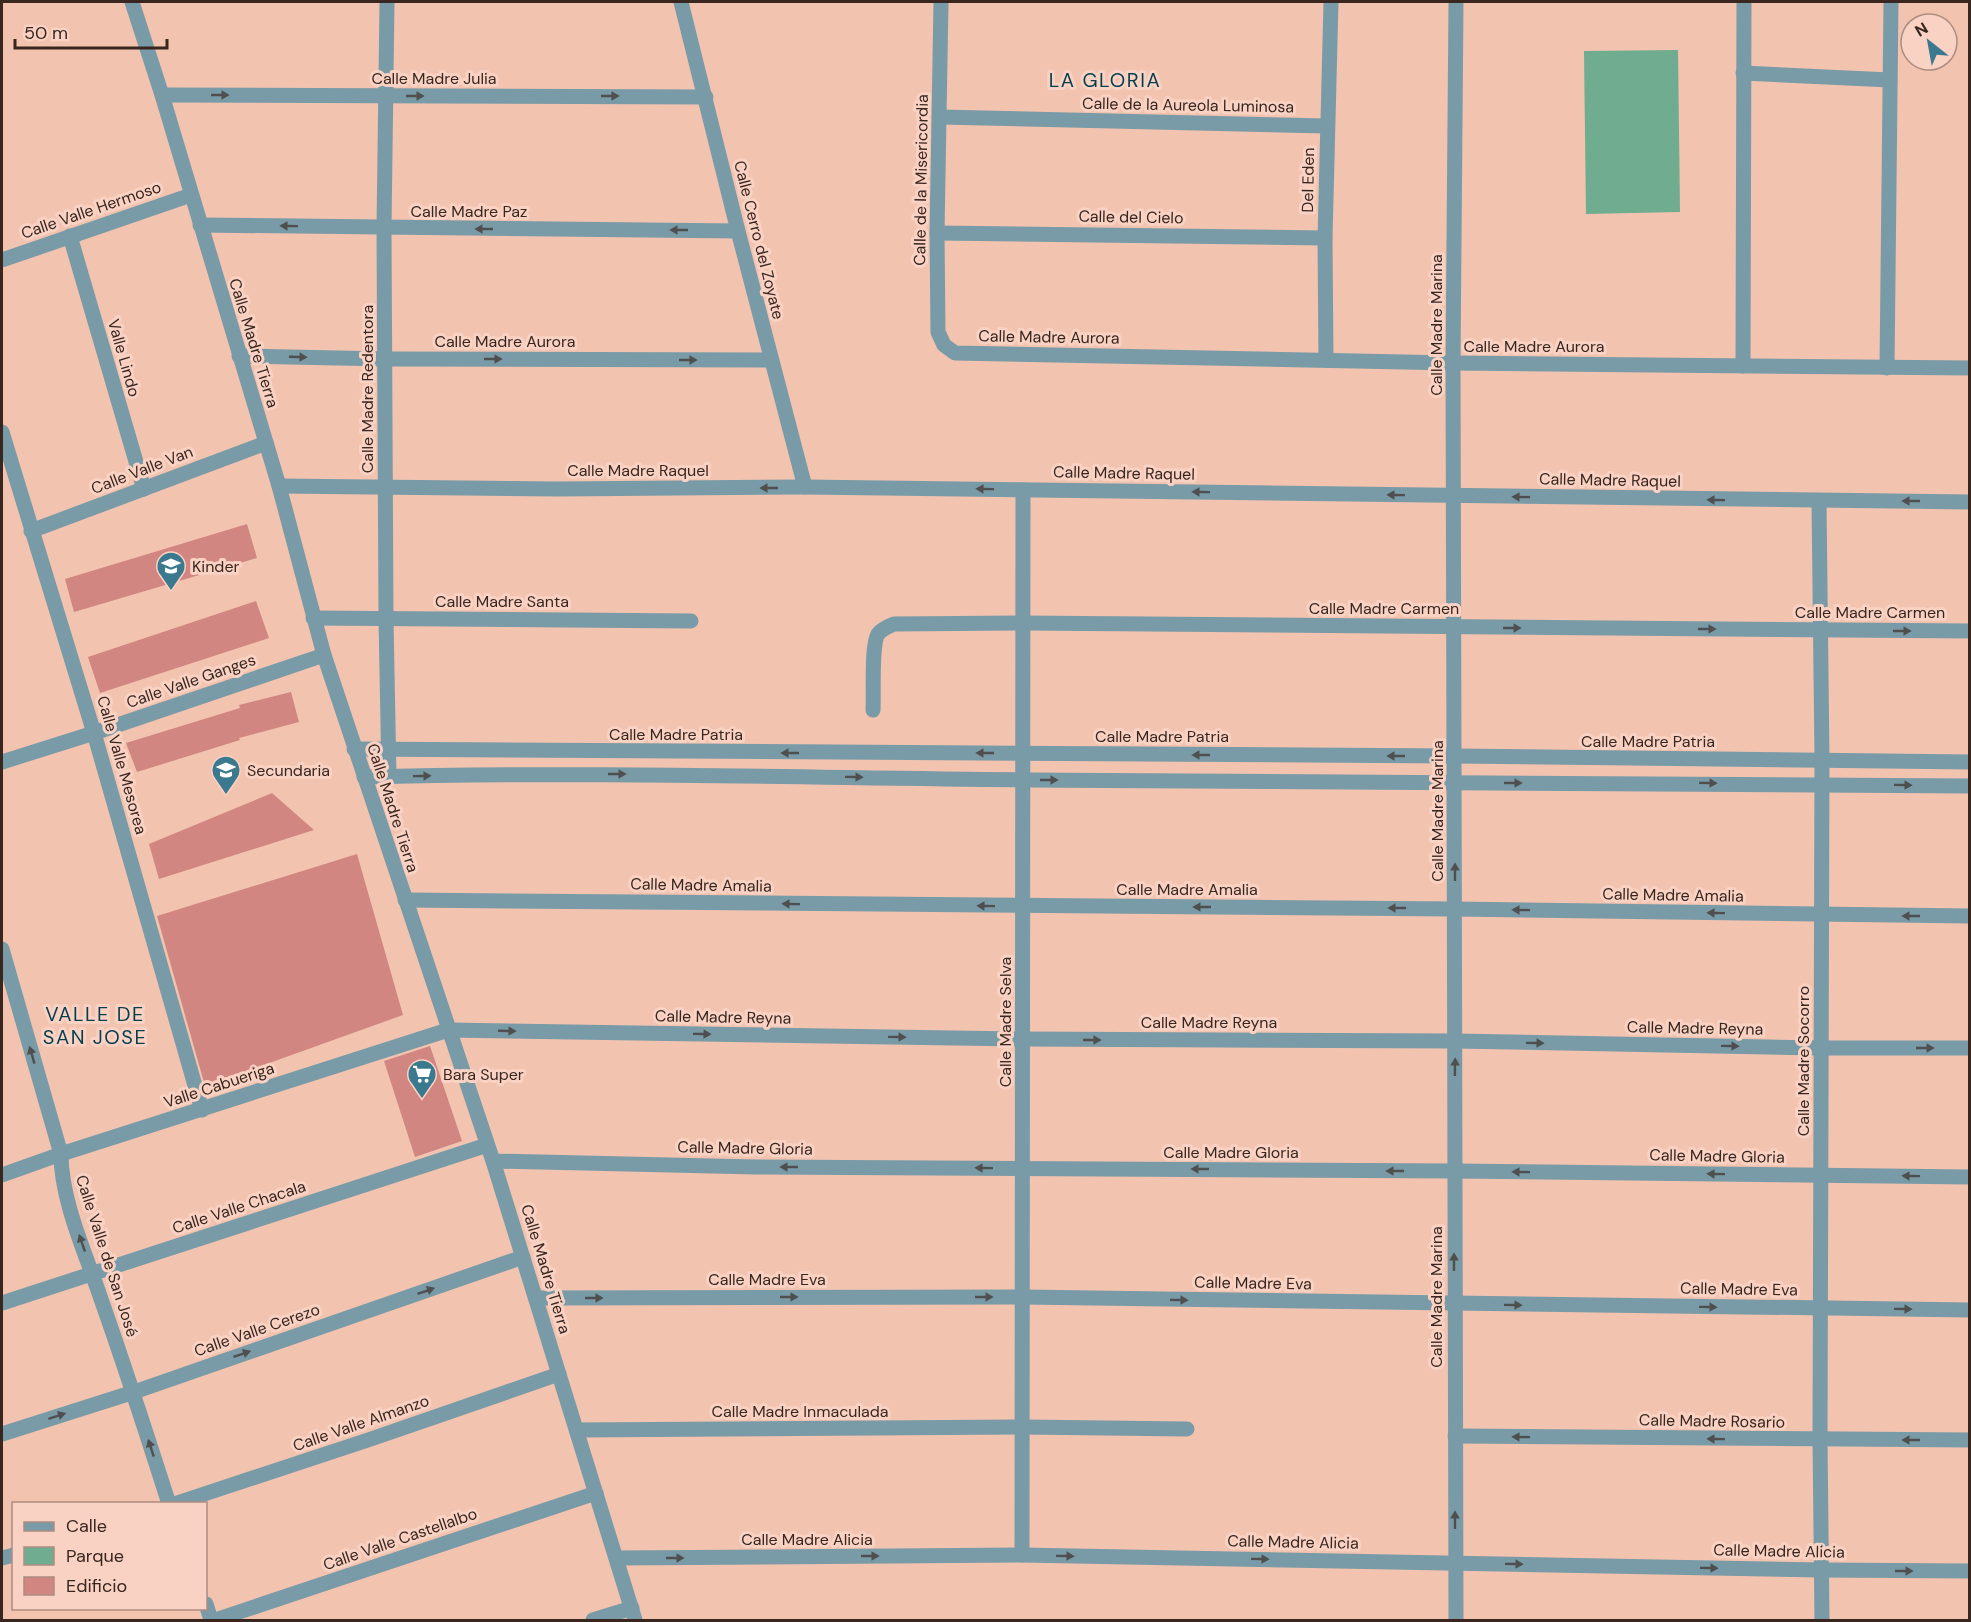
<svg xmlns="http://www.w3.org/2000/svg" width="1971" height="1622" viewBox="0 0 1971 1622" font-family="'DM Sans',sans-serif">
<rect width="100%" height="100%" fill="#f2c3af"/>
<polygon fill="#70ac90" points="1678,50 1680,212 1586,214 1584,51"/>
<g fill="#d18681">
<polygon points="247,524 257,558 74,612 65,579"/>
<polygon points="256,601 269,638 100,693 88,657"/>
<polygon points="291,692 299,722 239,738 240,740 137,772 126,743 240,708 239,705"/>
<polygon points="272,793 314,830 159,879 149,844"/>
<polygon points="357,854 403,1015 205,1086 157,916"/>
<polygon points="430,1046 462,1141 415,1157 384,1061"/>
</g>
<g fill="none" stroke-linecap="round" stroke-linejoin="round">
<g stroke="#799ba8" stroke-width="15">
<polyline points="387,2 384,228 386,619 389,777"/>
<polyline points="681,2 738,231 805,487"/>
<polyline points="941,2 937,233 938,332 944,345 955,353 1453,363 1970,368"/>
<polyline points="1743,73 1890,80"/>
<polyline points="162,95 706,97"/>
<polyline points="940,117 1327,126"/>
<polyline points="200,225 738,231"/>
<polyline points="937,233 1325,238"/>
<polyline points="70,236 144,489"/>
<polyline points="2,260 191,195"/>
<polyline points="239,356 386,359 771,360"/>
<polyline points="1326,360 1325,238 1331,2"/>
<polyline points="1743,366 1744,2"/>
<polyline points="1887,368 1891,2"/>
<polyline points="2,432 94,733 202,1110"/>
<polyline points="279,486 559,489 805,487 1970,502"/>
<polyline points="1819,501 1822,759 1820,1440 1822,1620"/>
<polyline points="31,531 266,443"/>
<polyline points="313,618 691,621"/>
<path d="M873,710C874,695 871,645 878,634C882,629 889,626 894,624L1023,623L1970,631"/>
<polyline points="1454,756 1453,363 1456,2"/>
<polyline points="2,762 94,733 324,655"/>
<polyline points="405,900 1455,909 1970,916"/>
<path d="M2,949L61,1154C61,1201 86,1254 101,1299C125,1367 147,1435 169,1504"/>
<polyline points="493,1161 756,1167 1454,1171 1970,1177"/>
<polyline points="2,1175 61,1154 448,1030 1023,1039 1455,1041 1821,1048 1970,1048"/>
<polyline points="536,1298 1022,1297 1970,1310"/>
<polyline points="2,1303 487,1145"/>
<polyline points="577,1430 1024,1427 1187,1429"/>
<polyline points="2,1434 134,1392 523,1257"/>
<polyline points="1455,1436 1970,1440"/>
<polyline points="174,1504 371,1439 559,1374"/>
<polyline points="1022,1555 1023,490"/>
<polyline points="2,1558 14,1555"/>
<polyline points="616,1558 1022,1555 1821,1570 1970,1571"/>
<polyline points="206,1604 211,1620"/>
<polyline points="215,1620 596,1493"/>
<polyline points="593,1620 632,1608"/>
</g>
<g stroke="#799ba8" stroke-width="15">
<polyline points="132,2 162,95 279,486 324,655 493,1161 635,1620"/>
<polyline points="354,749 1454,756 1970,762"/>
<polyline points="1454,756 1456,1620"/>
<path d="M364,777C587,771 810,778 1033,780C1345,783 1657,782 1970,786"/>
</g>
</g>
<defs><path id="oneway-solid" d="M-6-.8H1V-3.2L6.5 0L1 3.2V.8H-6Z" transform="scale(1.5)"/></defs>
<g fill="#4f4f4f">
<use href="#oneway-solid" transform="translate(220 95)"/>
<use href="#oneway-solid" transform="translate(415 96)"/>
<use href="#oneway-solid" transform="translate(610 96)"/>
<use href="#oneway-solid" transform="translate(289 226) rotate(-179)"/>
<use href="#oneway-solid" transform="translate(484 229) rotate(-180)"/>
<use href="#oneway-solid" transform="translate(679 230) rotate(-180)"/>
<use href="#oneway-solid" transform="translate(298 357) rotate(2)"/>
<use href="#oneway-solid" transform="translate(493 359)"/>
<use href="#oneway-solid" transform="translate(688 360)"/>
<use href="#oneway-solid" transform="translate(769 488) rotate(180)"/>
<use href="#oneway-solid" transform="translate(985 489) rotate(-179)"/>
<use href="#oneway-solid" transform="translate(1201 492) rotate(-179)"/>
<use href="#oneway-solid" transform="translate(1396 495) rotate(-179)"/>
<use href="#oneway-solid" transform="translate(1521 497) rotate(-179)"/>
<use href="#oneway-solid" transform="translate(1716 500) rotate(-179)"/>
<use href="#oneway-solid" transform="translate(1911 501) rotate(-180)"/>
<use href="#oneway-solid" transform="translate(1512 628)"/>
<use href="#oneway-solid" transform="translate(1707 629)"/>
<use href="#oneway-solid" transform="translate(1902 631)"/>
<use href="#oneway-solid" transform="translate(790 753) rotate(-180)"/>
<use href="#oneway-solid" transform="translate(985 753) rotate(180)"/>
<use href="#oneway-solid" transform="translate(1201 755) rotate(-180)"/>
<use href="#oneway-solid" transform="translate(1396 756) rotate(-180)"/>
<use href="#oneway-solid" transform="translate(617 774)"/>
<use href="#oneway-solid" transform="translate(422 776) rotate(-1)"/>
<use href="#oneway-solid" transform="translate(854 777) rotate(1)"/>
<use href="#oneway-solid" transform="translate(1049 780)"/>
<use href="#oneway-solid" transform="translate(1513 783)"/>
<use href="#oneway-solid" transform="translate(1708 783) rotate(1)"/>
<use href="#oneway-solid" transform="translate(1903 785) rotate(1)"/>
<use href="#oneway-solid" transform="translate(1455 872) rotate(-90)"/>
<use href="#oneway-solid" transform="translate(791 904) rotate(-179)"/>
<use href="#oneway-solid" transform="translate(986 906) rotate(-179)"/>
<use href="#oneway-solid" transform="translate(1202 907) rotate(-180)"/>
<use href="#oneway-solid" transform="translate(1397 908) rotate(-180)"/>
<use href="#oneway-solid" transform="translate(1521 910) rotate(-179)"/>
<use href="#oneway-solid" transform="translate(1716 913) rotate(-179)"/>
<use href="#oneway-solid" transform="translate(1911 916) rotate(-180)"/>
<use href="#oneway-solid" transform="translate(507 1031) rotate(2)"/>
<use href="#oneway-solid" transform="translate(702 1034) rotate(1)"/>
<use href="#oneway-solid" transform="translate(897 1037) rotate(1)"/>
<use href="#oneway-solid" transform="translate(1092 1040)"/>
<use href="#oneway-solid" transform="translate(1535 1043) rotate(1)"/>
<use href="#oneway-solid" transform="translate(1730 1046) rotate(1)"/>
<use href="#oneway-solid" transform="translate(1925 1048)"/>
<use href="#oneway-solid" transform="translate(32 1055) rotate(-106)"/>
<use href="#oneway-solid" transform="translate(1455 1067) rotate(-89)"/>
<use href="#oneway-solid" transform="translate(789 1167) rotate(180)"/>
<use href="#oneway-solid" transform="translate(984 1168) rotate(-179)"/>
<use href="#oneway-solid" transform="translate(1200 1169) rotate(-180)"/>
<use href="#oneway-solid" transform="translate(1395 1171) rotate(-180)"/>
<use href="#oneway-solid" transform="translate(1521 1172) rotate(-179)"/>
<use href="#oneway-solid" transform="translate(1716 1174) rotate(-179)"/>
<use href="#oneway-solid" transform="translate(1911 1176) rotate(-179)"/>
<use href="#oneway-solid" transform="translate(82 1243) rotate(-109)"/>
<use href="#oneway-solid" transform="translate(1454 1262) rotate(-90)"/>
<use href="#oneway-solid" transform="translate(426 1291) rotate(-19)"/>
<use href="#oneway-solid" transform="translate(789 1297)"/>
<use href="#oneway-solid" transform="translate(984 1297)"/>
<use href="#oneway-solid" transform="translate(594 1298)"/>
<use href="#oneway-solid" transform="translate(1179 1300) rotate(1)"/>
<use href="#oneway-solid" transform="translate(1513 1305) rotate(1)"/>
<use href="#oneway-solid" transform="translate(1708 1307) rotate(1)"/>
<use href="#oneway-solid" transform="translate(1903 1309) rotate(1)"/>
<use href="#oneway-solid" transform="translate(242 1354) rotate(-19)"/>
<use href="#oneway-solid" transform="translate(57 1416) rotate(-18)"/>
<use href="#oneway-solid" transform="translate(1521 1437) rotate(-179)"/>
<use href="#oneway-solid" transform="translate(1716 1439) rotate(-179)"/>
<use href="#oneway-solid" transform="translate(1911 1440) rotate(180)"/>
<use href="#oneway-solid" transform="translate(151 1448) rotate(-108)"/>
<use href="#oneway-solid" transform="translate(1455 1520) rotate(-90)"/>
<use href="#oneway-solid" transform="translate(870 1556)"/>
<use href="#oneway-solid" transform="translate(1065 1556) rotate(1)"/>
<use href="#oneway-solid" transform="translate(675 1558)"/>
<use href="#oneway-solid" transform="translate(1260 1559) rotate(1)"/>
<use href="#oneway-solid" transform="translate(1514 1564) rotate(1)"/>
<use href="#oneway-solid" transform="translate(1709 1568) rotate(1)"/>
<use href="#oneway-solid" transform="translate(1904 1571)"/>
</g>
<defs>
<g id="school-pin" transform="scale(1.5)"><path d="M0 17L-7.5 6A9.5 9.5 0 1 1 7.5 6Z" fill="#3b798f" stroke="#f9d2c3"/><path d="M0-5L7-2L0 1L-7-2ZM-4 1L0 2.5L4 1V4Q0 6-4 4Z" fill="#fff"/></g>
<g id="supermarket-pin" transform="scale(1.5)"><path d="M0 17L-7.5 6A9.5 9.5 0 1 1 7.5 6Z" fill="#3b798f" stroke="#f9d2c3"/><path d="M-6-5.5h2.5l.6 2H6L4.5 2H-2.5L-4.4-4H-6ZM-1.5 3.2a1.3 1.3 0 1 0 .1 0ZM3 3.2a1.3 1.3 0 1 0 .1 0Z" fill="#fff"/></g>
</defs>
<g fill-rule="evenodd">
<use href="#school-pin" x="171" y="566"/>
<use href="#school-pin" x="226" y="770"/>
<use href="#supermarket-pin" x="422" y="1074"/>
</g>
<g text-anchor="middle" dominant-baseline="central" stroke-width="6" stroke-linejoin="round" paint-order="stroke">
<g font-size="16" fill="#38261f" stroke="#f9d2c3">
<text x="434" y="78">Calle Madre Julia</text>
<text transform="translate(1188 105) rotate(1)">Calle de la Aureola Luminosa</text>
<text transform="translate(921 180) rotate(-89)">Calle de la Misericordia</text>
<text transform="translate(1308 180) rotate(-89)">Del Eden</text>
<text transform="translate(91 210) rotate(-19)">Calle Valle Hermoso</text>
<text x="469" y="211">Calle Madre Paz</text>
<text transform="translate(1131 217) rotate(1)">Calle del Cielo</text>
<text transform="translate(759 240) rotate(76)">Calle Cerro del Zoyate</text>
<text transform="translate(1436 325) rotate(-90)">Calle Madre Marina</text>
<text transform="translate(1049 337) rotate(1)">Calle Madre Aurora</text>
<text x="505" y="341">Calle Madre Aurora</text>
<text transform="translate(254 343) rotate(73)">Calle Madre Tierra</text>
<text x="1534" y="346">Calle Madre Aurora</text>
<text transform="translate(124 358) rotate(74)">Valle Lindo</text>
<text transform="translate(367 389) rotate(-90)">Calle Madre Redentora</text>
<text transform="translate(142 470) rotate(-21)">Calle Valle Van</text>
<text x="638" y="470">Calle Madre Raquel</text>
<text transform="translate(1124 473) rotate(1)">Calle Madre Raquel</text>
<text transform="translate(1610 480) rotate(1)">Calle Madre Raquel</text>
<text x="502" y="601">Calle Madre Santa</text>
<text x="1384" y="608">Calle Madre Carmen</text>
<text x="1870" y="612">Calle Madre Carmen</text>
<text transform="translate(191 681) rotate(-19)">Calle Valle Ganges</text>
<text x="676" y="734">Calle Madre Patria</text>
<text x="1162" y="736">Calle Madre Patria</text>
<text x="1648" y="741">Calle Madre Patria</text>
<text transform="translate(122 765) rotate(74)">Calle Valle Mesorea</text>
<text transform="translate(393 808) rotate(72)">Calle Madre Tierra</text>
<text transform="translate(1437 811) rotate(-90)">Calle Madre Marina</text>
<text transform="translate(701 885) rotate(1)">Calle Madre Amalia</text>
<text x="1187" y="889">Calle Madre Amalia</text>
<text transform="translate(1673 895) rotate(1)">Calle Madre Amalia</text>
<text transform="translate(723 1017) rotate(1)">Calle Madre Reyna</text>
<text transform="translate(1005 1022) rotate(-90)">Calle Madre Selva</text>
<text x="1209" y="1022">Calle Madre Reyna</text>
<text transform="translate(1695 1028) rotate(1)">Calle Madre Reyna</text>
<text transform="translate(1803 1061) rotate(-90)">Calle Madre Socorro</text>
<text transform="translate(219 1085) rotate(-18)">Valle Cabueriga</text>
<text transform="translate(745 1148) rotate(1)">Calle Madre Gloria</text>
<text x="1231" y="1152">Calle Madre Gloria</text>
<text transform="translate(1717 1156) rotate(1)">Calle Madre Gloria</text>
<text transform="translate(239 1207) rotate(-18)">Calle Valle Chacala</text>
<text transform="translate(107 1256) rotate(72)">Calle Valle de San José</text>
<text transform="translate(546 1269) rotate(73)">Calle Madre Tierra</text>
<text x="767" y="1279">Calle Madre Eva</text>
<text transform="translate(1253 1283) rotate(1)">Calle Madre Eva</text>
<text transform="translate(1739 1289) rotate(1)">Calle Madre Eva</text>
<text transform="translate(1436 1297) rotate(-90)">Calle Madre Marina</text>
<text transform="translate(257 1330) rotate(-19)">Calle Valle Cerezo</text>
<text x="800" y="1411">Calle Madre Inmaculada</text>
<text transform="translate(1712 1421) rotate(1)">Calle Madre Rosario</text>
<text transform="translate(361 1423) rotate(-19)">Calle Valle Almanzo</text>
<text transform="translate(400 1539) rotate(-19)">Calle Valle Castellalbo</text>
<text x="807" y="1539">Calle Madre Alicia</text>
<text transform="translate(1293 1542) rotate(1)">Calle Madre Alicia</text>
<text transform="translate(1779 1551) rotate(1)">Calle Madre Alicia</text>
</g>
<g font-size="16" fill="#38261f" stroke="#f9d2c3" text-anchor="start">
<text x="192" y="566">Kinder</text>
<text x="247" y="770">Secundaria</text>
<text x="443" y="1074">Bara Super</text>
</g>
<g font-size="20" letter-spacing="1.5" fill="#053d4d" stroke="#f9d2c3">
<text x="1105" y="80">LA GLORIA</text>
<text x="95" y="1014">VALLE DE<tspan x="95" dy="23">SAN JOSE</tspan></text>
</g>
</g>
<rect width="1971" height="1622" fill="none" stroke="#38261f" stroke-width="6"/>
<rect x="12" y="1502" width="195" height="108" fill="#f9d2c3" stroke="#ac8d81" stroke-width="1.5"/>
<rect x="24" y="1522" width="30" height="9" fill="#799ba8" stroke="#ac8d81" stroke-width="1.5"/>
<text x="66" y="1532" font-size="18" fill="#38261f">Calle</text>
<rect x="24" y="1547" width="30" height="18" fill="#70ac90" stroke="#ac8d81" stroke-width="1.5"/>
<text x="66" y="1562" font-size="18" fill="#38261f">Parque</text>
<rect x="24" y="1577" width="30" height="18" fill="#d18681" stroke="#ac8d81" stroke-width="1.5"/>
<text x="66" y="1592" font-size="18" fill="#38261f">Edificio</text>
<g transform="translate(1929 42) rotate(329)"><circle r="28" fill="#f9d2c3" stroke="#ac8d81" stroke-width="1.5"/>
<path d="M0-4.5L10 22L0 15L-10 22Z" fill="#3b798f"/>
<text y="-9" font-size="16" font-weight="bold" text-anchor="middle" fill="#38261f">N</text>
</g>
<path d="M15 39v9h152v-9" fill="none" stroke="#38261f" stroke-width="3"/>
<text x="24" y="39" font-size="18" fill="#38261f" stroke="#f9d2c3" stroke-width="4.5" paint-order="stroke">50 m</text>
</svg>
